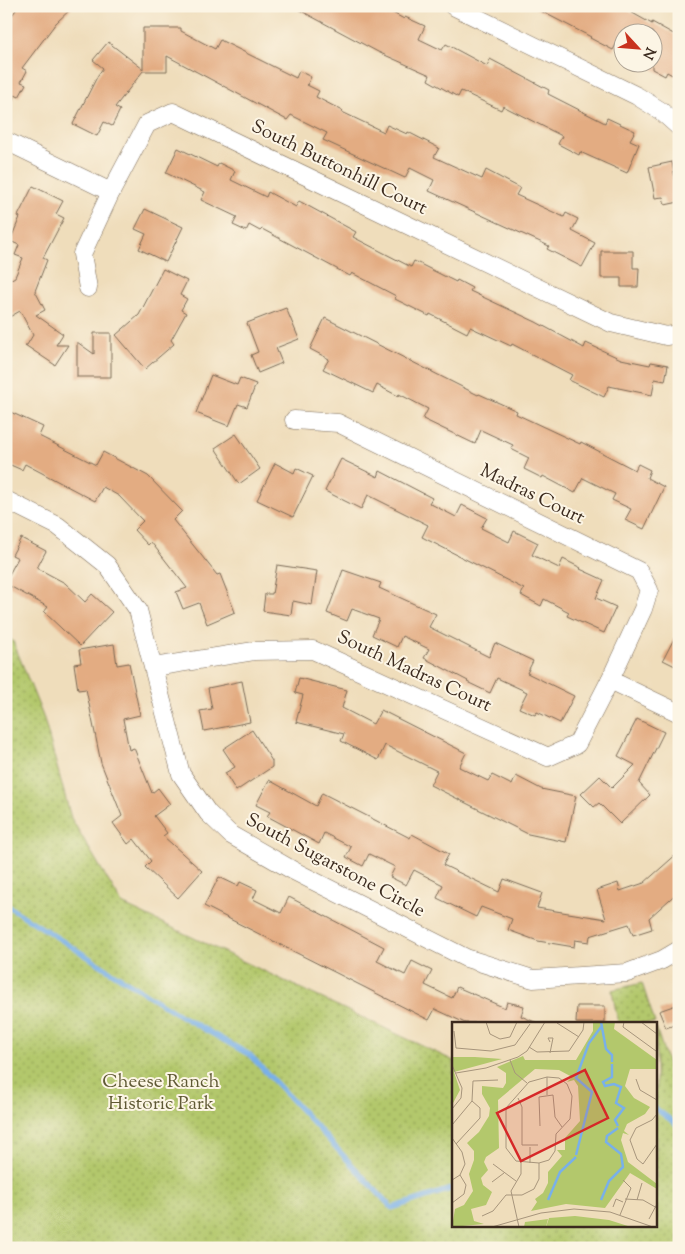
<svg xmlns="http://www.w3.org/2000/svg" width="685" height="1254" viewBox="0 0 685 1254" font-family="'Sorts Mill Goudy',serif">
<defs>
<pattern id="park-dots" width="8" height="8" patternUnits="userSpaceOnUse" patternTransform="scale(1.25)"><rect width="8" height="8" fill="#b3c86c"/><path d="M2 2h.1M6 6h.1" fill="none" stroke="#93a358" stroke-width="1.8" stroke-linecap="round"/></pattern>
</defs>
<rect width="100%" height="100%" fill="#fcf5e5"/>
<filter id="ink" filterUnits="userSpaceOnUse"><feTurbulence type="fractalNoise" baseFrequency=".02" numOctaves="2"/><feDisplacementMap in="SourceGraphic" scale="10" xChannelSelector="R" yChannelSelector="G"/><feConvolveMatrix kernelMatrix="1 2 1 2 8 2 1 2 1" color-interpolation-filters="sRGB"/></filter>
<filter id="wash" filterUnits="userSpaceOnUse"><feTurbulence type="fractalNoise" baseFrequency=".0096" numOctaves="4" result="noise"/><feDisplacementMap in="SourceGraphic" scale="20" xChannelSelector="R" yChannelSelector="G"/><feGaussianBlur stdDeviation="1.12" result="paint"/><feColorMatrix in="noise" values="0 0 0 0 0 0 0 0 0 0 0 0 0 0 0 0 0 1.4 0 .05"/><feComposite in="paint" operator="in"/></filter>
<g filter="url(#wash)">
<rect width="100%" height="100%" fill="#efddbb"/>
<g fill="url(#park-dots)" stroke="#777945">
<polygon points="6,637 13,641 44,719 71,818 122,904 454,1061 454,1225 656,1225 656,1028 670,1070 679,1066 679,1248 6,1248"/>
<polygon points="642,983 655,1023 618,1023 612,990"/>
</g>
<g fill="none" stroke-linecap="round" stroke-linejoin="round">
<g stroke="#79b0e8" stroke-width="5">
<polyline points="6,905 181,1016 250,1055 392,1208 454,1188"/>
<polyline points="656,1109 679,1126"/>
</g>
</g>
<g id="blocks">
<g fill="#e3ac82">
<polygon points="19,6 74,6 56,23 22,68 27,71 21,82 26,84 19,97 15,95 6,111 6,23"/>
<polygon points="292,6 350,6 360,11 363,6 380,6 404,19 405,17 425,26 419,39 442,50 446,44 487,66 490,59 549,90 548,94 605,123 607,118 635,131 630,140 639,144 627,173 580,152 579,155 558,144 562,136 503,106 501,110 461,91 458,97 428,80 430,75 378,52"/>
<polygon points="531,6 620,6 652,24 652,22 679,37 679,67 674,76 667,72 665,76 652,69 652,32 622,32 622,46 617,43 613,50 590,38 591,37"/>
<polygon points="143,28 181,28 181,31 215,49 220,40 296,78 299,71 311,77 307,85 319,91 316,97 343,111 342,112 384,132 387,125 407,134 408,132 439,148 434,157 482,179 486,170 520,188 516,195 564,217 566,213 578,219 572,231 595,243 582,267 547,249 549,246 429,191 434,180 410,168 405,178 323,140 327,133 291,115 287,120 167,56 167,71 143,71 115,107 120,110 112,126 104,122 97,136 73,124 98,75 103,68 93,60 108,42 143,69"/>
<polygon points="178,148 217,167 219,163 235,171 231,180 266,197 268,192 296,207 299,201 356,232 353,237 411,267 414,261 456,282 457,280 472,288 470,291 536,322 584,348 586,343 621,359 650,365 651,362 668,365 665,381 655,379 652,395 609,386 604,397 569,380 572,375 512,344 511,346 470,327 467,333 430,314 429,316 395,299 396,296 352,273 350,276 262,229 260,231 249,225 246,231 233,225 237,217 201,200 205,192 166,173"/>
<polygon points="672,162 676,184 679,184 679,202 665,205 663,197 655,198 649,167"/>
<polygon points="33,186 63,201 56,214 64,218 43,258 47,260 35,291 45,310 36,315 63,334 56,345 68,345 55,365 25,345 27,345 33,335 20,311 6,319 6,282 15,277 23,258 15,255 19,245 10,241 20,217 18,216"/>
<polygon points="145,209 183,227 166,262 139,249 146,234 135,229"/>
<polygon points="601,251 633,251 633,268 639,268 638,287 621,287 621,278 601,278"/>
<polygon points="163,269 187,281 180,295 187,299 181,310 186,313 171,340 174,344 145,369 116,335 139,315"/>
<polygon points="286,308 299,339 276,348 282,363 258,373 251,355 258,352 247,323"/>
<polygon points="325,318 478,395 479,394 517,411 516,414 580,444 581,442 635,470 638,464 650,470 647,478 664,487 644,529 625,520 631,509 612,500 615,494 583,478 575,493 543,476 542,478 524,469 529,458 511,449 513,445 481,430 475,444 423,419 428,409 399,394 398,396 377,385 373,393 323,369 329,359 310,349"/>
<polygon points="94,333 111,333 111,377 77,377 77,342 94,354"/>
<polygon points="211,375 237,385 240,378 256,384 247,407 238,404 229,426 196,413"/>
<polygon points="6,410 43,427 39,436 96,465 103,452 148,476 182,511 173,520 217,575 220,574 235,612 207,624 199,603 183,609 176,592 187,588 151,542 148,545 134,530 143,521 119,496 103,487 95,501 25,464 22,470 6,463"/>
<polygon points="236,434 260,469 239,484 215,448"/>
<polygon points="341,459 378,477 380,471 432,498 429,503 456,517 462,505 487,518 481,528 509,542 514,531 538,543 532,555 559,568 563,559 581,568 580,569 604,580 596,598 616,607 604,633 567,616 569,612 544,599 541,606 521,595 524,589 422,537 428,525 368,495 361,509 325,491"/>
<polygon points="275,463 294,473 296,468 313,476 293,517 257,500"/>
<polygon points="21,538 46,551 37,568 65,583 85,602 92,594 112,612 80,646 44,612 48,607 6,584 6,580 18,558 12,555"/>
<polygon points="277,565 317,571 312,605 293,601 291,615 263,611 265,594 272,594"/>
<polygon points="343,570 381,583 379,588 436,614 429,627 489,657 495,643 533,661 527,673 574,696 560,723 537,712 535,715 519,708 527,692 497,678 490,693 467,682 468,681 424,658 429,649 402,636 397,647 372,635 379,619 352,609 347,621 327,613"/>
<polygon points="679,629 679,668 663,660"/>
<polygon points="114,644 117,665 129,663 140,715 123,719 129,750 134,748 152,793 158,788 170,804 154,816 167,833 163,836 202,871 178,898 145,867 151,861 134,839 128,844 113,823 122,816 101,763 86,689 78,690 74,664 81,663 79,650"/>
<polygon points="299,678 347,690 342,708 373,724 381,710 466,753 459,767 488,781 492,775 512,785 516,776 541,789 576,796 566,842 528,834 430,785 437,771 385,745 378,760 341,741 344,734 296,722 303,695 295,693"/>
<polygon points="242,681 250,722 204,731 200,711 212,709 208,688"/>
<polygon points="637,719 664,732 639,783 650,795 620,824 599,803 594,807 581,794 600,776 612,788 635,765 618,756"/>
<polygon points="252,730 272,761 272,767 236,791 225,773 235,767 223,749"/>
<polygon points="269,780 316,806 322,793 410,838 412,834 449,854 443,865 499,892 504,879 542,893 537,908 606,919 597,890 618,883 620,891 644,883 679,852 679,891 649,918 652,929 633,935 629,924 590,936 589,942 575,940 574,947 538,941 508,930 512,919 481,907 476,917 437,898 443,885 414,870 406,885 390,877 395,867 369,854 363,866 346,857 351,847 324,833 319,844 267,816 270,812 256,805"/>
<polygon points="219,877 238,886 240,882 257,890 253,899 281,913 289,897 310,908 384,947 377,961 405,975 412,961 432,971 425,985 452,998 457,987 505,1008 507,1002 524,1006 521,1016 537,1023 465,1023 435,1009 429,1020 204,906"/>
<polygon points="679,1004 679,1023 666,1028 659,1011"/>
<polygon points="577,1006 605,1006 605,1023 576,1023"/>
</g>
</g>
</g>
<g filter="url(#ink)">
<use href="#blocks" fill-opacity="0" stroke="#7a6955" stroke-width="1"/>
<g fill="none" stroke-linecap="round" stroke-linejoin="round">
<g stroke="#7a6955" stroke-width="19">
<g id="minor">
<polyline points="453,6 637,96 661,111 679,127"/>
<polyline points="6,141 111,192"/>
<polyline points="88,288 82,254 111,192 147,124 173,112 611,323 666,336 679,334"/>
<polyline points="6,500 58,526 107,565 138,610 181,774 208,813 231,835 294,871 466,958 533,979 627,973 662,960 679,950"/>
<polyline points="154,667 254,651 313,650 548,757 577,744 610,680 643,609 649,590 639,571 338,423 294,420"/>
<polyline points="610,680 679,713"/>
</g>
</g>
<use href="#minor" stroke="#fff" stroke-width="18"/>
</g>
</g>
<g text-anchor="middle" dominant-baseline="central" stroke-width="4" stroke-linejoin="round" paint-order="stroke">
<g font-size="19" fill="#3b2a1e" stroke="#fcf5e5">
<text transform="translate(339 168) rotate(26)">South Buttonhill Court</text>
<text transform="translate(532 495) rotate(26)">Madras Court</text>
<text transform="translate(414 672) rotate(25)">South Madras Court</text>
<text transform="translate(335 866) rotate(28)">South Sugarstone Circle</text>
</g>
<g font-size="19" fill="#5f5935" stroke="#fcf5e5">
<text x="161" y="1082">Cheese Ranch<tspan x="161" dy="22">Historic Park</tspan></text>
</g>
</g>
<g transform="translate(452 1022)">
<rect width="205" height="205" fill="#efddbb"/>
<path d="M96,197L94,205H72L73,200Z" fill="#b3c86c"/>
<path d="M141,0H163L162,7L205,38V47H178L173,64L182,76L198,85L193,92L175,102L172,109L177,113L171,111L169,118L176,140L205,162V167L178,151L153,186L114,182L79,189L85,180L83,177L91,171L96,161V150L110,134L105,128H113V116L128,99L126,64L122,58L115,60L120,55L107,48L83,47L46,78L47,126L34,135L32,140L36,148L29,156L31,163L40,170L34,183L19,187L22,199L32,202L0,205L3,187L12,183L21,169L17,152L22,138V129L15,121L27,110L37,94L38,86L30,72V64L51,66L54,61V51L45,45L71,34L73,38H124L141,9ZM0,35H23L50,37L2,50L8,68L0,83ZM123,194L157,198L179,205H94L97,196Z" fill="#b3c86c"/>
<path fill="none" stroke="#79b0e8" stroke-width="2.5" d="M149,0L154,27L160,33V40M160,42V55L151,60L153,64L162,62L169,65L164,81L172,86L163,98L166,104M124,133L140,70L124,56L137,21L149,5M96,178L108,150L124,135M149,178L157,159L171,145L169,132L154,120L155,114L166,106"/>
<path fill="none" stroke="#a7957c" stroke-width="1" d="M34,0L38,12L48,17L58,15L65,0M172,0L171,5L204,29M189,0L205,12M105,1L127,15M2,9L4,26L39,29L63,23L78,2M98,20L96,16H101L98,31M77,25L85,30L117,29L131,8L132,0M58,38L63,51L75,61M0,43L10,66L9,76L0,87M4,51L34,46L66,35L75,29L93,0M95,55L107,56L115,62L120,74L118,97L104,112L103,129L97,138L87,141L64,139L54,126V86L77,60ZM95,55V73M184,57L188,68L205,78M66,76L70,85V123H86M205,92L200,98L184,106L178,118L185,137L191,142L205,122M0,103L20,79L21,59L46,58M88,104L87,75L101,73L103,95L110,105M0,116L10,130L13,142L8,153L0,158M4,122L28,96V86L20,79M78,125V141M41,142L64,159M40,160L52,151M173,177L191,178L205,186M185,178L190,161M0,181L12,172L14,163L8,153M161,185L164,177L171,180M168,193L179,166L171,158M30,194L41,189L54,173H70L82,167L87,157V141M197,197L205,182M40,205L89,191L122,187L158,190L201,205M67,205L59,169L69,152V140"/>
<path fill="#d62828" fill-opacity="0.15" stroke="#d62828" stroke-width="2.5" d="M133,48L156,96L69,139L45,91Z"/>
<rect width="205" height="205" fill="none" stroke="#3b2a1e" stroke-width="2.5"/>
</g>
<rect width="685" height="1254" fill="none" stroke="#fcf5e5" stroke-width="25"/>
<g transform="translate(638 48) rotate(116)"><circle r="24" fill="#fcf5e5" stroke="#afa495"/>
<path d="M0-4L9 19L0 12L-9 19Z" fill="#c8321e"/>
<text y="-8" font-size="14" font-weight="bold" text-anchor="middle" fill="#3b2a1e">N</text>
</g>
</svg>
